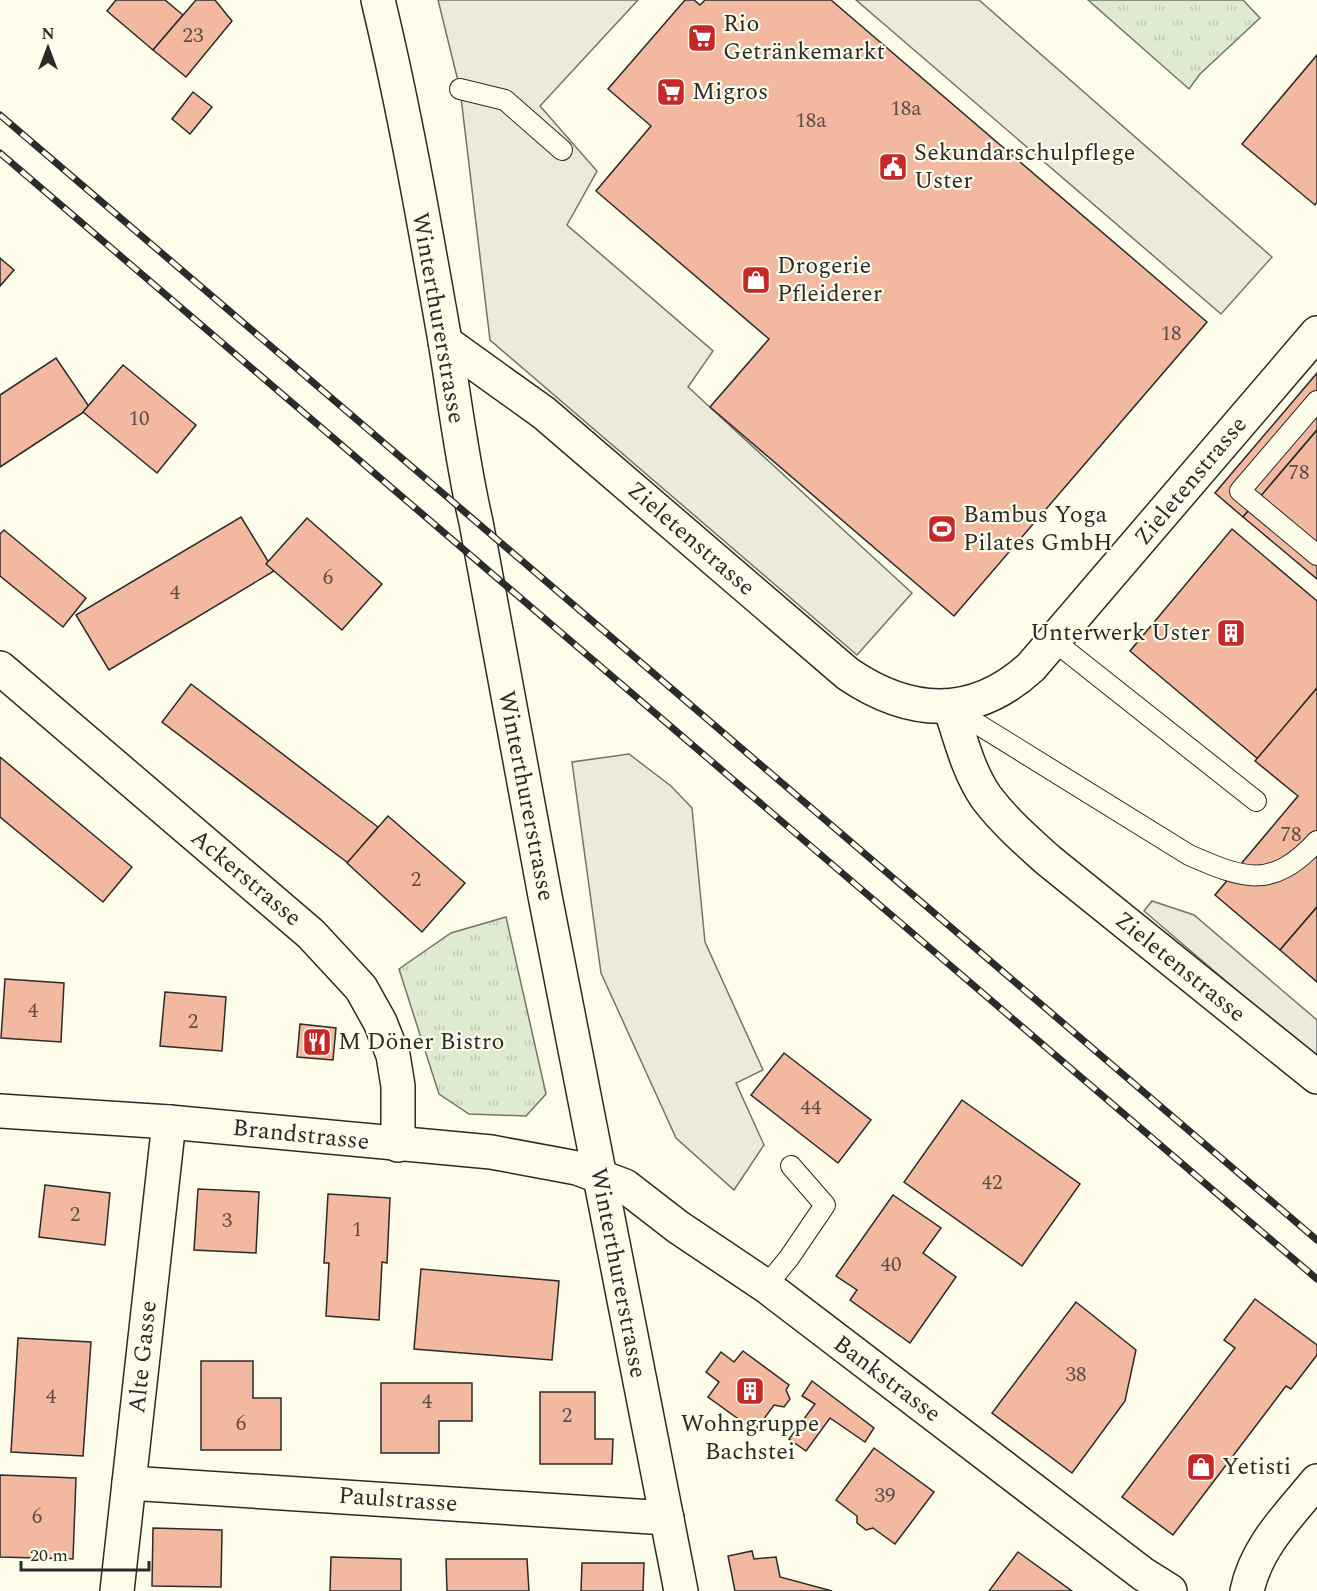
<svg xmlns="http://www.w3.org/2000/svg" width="1317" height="1591" viewBox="0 0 1317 1591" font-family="Spectral,serif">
<defs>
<pattern id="park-tufts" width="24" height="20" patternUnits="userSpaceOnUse" patternTransform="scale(1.5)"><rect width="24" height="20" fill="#deebd1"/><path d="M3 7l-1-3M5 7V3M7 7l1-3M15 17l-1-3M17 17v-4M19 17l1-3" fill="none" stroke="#bfcab4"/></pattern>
</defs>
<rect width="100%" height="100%" fill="#fdfbea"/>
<g fill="url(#park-tufts)" stroke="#74746e" stroke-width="1.5">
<polygon points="1088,0 1243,0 1260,18 1200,74 1189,89"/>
<polygon points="506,917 546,1094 526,1116 469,1114 439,1094 399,969 451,933"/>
</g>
<g fill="#eceadb" stroke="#74746e" stroke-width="1.5">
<polygon points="438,0 638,0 540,106 597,171 567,225 713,351 688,387 912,593 857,655 490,340 460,89"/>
<polygon points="856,0 979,0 1272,257 1221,314"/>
<polygon points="629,754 671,786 692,808 705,942 763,1070 736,1083 764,1145 734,1190 676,1138 601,973 572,762"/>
<polygon points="1152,901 1194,915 1317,1020 1317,1059 1144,911"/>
</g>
<g fill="#f2b8a0" stroke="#2b2b2b" stroke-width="1.5">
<polygon points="116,0 165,0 183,15 153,50 107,11"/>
<polygon points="196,0 215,0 232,21 186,77 153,50"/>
<polygon points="685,0 694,0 700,5 705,0 831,0 1207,322 954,616 710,407 769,339 596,191 651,126 608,89"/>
<polygon points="1317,55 1317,202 1315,205 1242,144"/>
<polygon points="193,92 212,107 190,134 172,119"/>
<polygon points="0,258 14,270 0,286"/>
<polygon points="56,358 90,408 0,467 0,395"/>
<polygon points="123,365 196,425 157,473 83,412"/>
<polygon points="1317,373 1317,430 1243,517 1215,493"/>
<polygon points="1317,430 1317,579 1243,517"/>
<polygon points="241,517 274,571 109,670 76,615"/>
<polygon points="307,518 382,584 342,630 266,564"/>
<polygon points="1232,529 1317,601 1317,688 1258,759 1130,651"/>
<polygon points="4,530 86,598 63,627 0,576 0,534"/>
<polygon points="191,684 378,827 348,863 162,722"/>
<polygon points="1317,688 1317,907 1280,950 1215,895 1298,796 1255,761"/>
<polygon points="0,757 132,867 103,902 0,817"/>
<polygon points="388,816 465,883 422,932 347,863"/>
<polygon points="1317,907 1317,982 1280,950"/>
<polygon points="5,979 64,983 61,1042 1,1038"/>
<polygon points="165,992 226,997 222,1051 160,1046"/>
<polygon points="300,1024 336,1028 333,1060 297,1057"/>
<polygon points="784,1053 871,1120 838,1163 751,1095"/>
<polygon points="962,1100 1080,1184 1022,1266 904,1182"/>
<polygon points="45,1185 110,1193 105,1245 39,1237"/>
<polygon points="198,1189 259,1192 256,1253 194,1250"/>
<polygon points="328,1194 390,1198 387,1263 382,1262 379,1320 326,1316 329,1263 324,1263"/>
<polygon points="893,1195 941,1228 923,1253 956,1277 910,1343 850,1300 857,1290 836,1276"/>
<polygon points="421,1269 559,1281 552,1360 414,1349"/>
<polygon points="1255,1299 1317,1345 1317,1355 1291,1389 1286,1386 1173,1535 1122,1497 1235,1348 1224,1340"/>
<polygon points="1076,1302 1136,1350 1125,1401 1072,1473 992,1413"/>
<polygon points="18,1338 91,1342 83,1456 11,1452"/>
<polygon points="743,1351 789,1385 786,1390 790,1399 784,1407 774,1405 755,1431 708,1397 719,1382 706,1372 721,1352 734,1362"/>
<polygon points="201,1361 253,1361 253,1398 281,1398 281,1450 201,1450"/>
<polygon points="812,1381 874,1428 865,1442 830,1418 806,1451 789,1439 815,1404 802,1396"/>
<polygon points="381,1383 472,1383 472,1421 439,1421 439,1453 381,1453"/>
<polygon points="540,1392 595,1392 595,1439 613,1439 612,1464 540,1464"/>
<polygon points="874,1448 934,1492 895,1544 873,1528 866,1530 857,1523 857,1516 836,1500"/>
<polygon points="0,1475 76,1478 73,1559 0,1557"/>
<polygon points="153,1528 222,1530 221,1587 152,1586"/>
<polygon points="752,1551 754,1559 776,1557 780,1577 832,1591 735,1591 728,1556"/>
<polygon points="1018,1552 1072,1591 989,1591"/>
<polygon points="331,1557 401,1559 401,1591 330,1591"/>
<polygon points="446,1559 527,1559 529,1591 447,1591"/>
<polygon points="582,1563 644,1563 643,1591 581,1591"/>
</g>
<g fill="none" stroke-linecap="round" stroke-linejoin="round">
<g stroke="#2b2b2b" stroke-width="22">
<g id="service">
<polyline points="460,89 505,100 562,150"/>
<polyline points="1317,401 1240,491 1317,555"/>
<polyline points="1054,641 1256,801"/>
<path d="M950,707L1189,855C1244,879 1272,890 1317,841"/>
<polyline points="766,1286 789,1258 825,1205 791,1166"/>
</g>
</g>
<g stroke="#2b2b2b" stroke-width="36">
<g id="minor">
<path d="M445,342L544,413L848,674C910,716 973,720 1031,667L1317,333"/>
<polyline points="0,668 311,934 361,988 380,1022 393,1055 398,1086 398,1145"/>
<path d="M950,707C960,737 968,771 986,797C1004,821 1027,841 1048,860L1317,1077"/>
<polyline points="0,1111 169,1122 491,1152 577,1168 625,1186 678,1227 766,1286 1143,1574 1170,1591"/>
<polyline points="129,1483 667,1518"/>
<polyline points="117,1591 169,1122"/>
<path d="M1247,1591C1256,1547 1289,1515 1317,1481"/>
</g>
</g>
<g stroke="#2b2b2b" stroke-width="36">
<path id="secondary" d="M378,0C405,112 425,227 445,341C455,402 462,462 476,522L545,896L681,1591"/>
</g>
<use href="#service" stroke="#fdfbea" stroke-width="20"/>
<use href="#minor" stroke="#fdfbea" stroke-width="33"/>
<use href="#secondary" stroke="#fdfbea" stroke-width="33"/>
<g stroke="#2b2b2b" stroke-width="7">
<g id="rail">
<polyline points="0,115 1317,1240"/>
<polyline points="0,153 1317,1279"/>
</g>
</g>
<use href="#rail" stroke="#fdfbea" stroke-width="4.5" stroke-dasharray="14" stroke-linecap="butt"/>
</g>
<defs>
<g id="supermarket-square" transform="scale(1.5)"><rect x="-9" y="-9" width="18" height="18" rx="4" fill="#c62828" stroke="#fdfbea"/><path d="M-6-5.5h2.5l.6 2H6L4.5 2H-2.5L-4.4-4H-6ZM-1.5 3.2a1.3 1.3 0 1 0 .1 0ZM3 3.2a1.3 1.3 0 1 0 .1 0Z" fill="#fff"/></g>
<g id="civic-square" transform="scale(1.5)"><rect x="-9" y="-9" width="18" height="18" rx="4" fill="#c62828" stroke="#fdfbea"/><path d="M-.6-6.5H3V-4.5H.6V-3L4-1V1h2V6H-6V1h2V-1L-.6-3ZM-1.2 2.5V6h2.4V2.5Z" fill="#fff"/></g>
<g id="shop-square" transform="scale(1.5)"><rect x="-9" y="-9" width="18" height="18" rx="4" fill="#c62828" stroke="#fdfbea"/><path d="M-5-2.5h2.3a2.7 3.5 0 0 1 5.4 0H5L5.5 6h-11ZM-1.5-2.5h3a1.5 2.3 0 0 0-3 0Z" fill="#fff"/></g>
<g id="stadium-square" transform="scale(1.5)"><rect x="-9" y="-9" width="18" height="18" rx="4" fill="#c62828" stroke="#fdfbea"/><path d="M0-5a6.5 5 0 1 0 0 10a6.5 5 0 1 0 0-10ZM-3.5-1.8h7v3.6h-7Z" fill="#fff"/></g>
<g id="building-square" transform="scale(1.5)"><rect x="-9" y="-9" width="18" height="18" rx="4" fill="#c62828" stroke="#fdfbea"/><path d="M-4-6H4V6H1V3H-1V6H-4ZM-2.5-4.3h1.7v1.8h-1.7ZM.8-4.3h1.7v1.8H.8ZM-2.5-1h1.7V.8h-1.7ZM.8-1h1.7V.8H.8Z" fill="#fff"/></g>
<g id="restaurant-square" transform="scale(1.5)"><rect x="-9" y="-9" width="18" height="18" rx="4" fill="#c62828" stroke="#fdfbea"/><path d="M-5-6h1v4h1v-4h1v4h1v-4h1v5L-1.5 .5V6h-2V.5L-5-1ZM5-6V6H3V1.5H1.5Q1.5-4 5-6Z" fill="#fff"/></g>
</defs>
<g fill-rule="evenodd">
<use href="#supermarket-square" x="702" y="38"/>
<use href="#supermarket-square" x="671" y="92"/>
<use href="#civic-square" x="893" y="167"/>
<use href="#shop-square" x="756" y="280"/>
<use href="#stadium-square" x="942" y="529"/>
<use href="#building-square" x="1231" y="633"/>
<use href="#restaurant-square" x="317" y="1042"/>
<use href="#building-square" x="750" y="1391"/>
<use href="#shop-square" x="1201" y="1467"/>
</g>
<g text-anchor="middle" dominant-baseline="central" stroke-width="4.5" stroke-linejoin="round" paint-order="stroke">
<g font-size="21" fill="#5d4e48">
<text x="193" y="36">23</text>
<text x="906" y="109">18a</text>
<text x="811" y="121">18a</text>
<text x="1171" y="334">18</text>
<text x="139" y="419">10</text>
<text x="1299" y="473">78</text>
<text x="328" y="578">6</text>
<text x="175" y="593">4</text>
<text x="1291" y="835">78</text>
<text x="416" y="880">2</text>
<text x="33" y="1011">4</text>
<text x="193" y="1022">2</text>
<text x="811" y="1108">44</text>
<text x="992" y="1183">42</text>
<text x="75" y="1215">2</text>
<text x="227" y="1221">3</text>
<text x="357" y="1230">1</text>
<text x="891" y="1265">40</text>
<text x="1076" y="1375">38</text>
<text x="51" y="1397">4</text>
<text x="427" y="1402">4</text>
<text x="567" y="1416">2</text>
<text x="241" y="1424">6</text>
<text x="885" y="1496">39</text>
<text x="37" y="1517">6</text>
</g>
<g font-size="24" fill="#2b2b2b" stroke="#fdfbea" text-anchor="start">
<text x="723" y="24">Rio<tspan x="723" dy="28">Getränkemarkt</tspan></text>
<text x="692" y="92">Migros</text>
<text x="914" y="153">Sekundarschulpflege<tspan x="914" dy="28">Uster</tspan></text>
<text x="777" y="266">Drogerie<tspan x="777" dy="28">Pfleiderer</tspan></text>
<text x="963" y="515">Bambus Yoga<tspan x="963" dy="28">Pilates GmbH</tspan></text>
<text x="1210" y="633" text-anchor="end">Unterwerk Uster</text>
<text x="338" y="1042">M Döner Bistro</text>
<text x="750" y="1424" text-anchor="middle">Wohngruppe<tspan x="750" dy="28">Bachstei</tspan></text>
<text x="1222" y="1467">Yetisti</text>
</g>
<g font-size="24" fill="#2b2b2b" stroke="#fdfbea">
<text transform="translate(438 318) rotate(80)">Winterthurerstrasse</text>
<text transform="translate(1191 481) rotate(-50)">Zieletenstrasse</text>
<text transform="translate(691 539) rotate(41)">Zieletenstrasse</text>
<text transform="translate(526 796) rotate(79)">Winterthurerstrasse</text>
<text transform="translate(246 878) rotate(40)">Ackerstrasse</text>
<text transform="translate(1180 967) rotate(39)">Zieletenstrasse</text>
<text transform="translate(301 1135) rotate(6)">Brandstrasse</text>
<text transform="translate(618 1273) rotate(79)">Winterthurerstrasse</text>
<text transform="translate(143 1357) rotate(-84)">Alte Gasse</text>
<text transform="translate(887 1379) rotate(37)">Bankstrasse</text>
<text transform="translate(398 1500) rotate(4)">Paulstrasse</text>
</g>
</g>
<g transform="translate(48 48)" stroke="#fdfbea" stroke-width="4.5" paint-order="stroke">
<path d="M0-4.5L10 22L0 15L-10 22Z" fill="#2b2b2b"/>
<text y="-9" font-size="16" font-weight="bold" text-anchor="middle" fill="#2b2b2b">N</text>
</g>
<path d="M21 1561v9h128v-9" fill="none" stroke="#2b2b2b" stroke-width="3"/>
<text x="30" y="1561" font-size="18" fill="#2b2b2b" stroke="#fdfbea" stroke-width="4.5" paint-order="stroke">20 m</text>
</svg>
